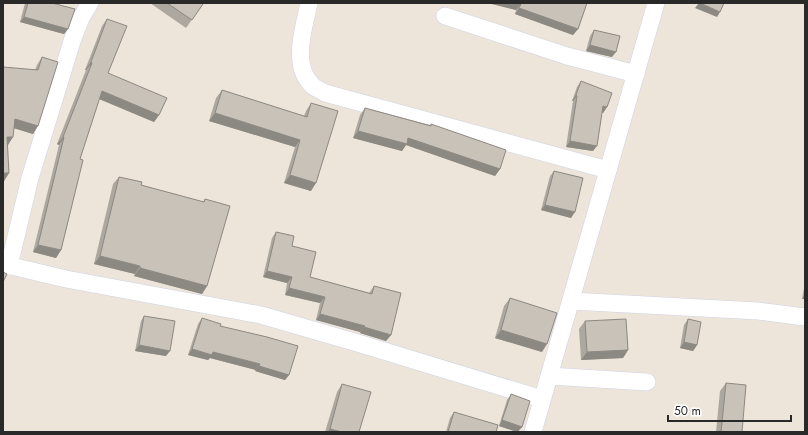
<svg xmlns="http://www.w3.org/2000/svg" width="808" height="435" viewBox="0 0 808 435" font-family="Jost,sans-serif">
<rect width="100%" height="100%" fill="#ede5d9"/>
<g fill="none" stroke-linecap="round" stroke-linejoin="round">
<g stroke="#ced2e4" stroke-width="18">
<g id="minor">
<path d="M309,3C304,28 290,67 314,87C318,89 322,91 325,93L608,170"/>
<polyline points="445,16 567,56 636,74"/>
<polyline points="3,264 66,279 261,315 361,344 542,399"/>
<polyline points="9,266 30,178 73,38 81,18 90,3"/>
<polyline points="571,301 758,311 805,317"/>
<polyline points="549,376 647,382"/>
<polyline points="533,432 656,3"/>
</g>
</g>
<use href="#minor" stroke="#fff" stroke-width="17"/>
</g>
<g fill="#aca79f">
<polygon points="25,3 52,3 68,29 64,34 20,22"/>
<polygon points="150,3 201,3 203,4 186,28"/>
<polygon points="488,3 587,3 578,29 573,35 515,14 516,10"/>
<polygon points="107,19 108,73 159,115 154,122 99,99 80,159 61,250 56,258 33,252 59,145 57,144 86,70 85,70 102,26"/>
<polygon points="594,30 612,57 586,51 590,36"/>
<polygon points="42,57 33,134 14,128 8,145 7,145 9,173 4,181 3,67 35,70 37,65"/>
<polygon points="581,81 607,107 603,113 602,112 593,151 566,147 573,101 572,101 577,87"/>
<polygon points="222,90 304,116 306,111 311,103 311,191 284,183 295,147 209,121 216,98"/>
<polygon points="365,108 430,125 431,124 500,169 495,176 406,145 402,151 353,138 360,115"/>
<polygon points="554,171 571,218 541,210 550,176"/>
<polygon points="119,177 141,185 203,202 205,199 207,286 202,294 134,276 135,274 94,264 113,184"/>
<polygon points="276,232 292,246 310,277 369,293 374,286 391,335 386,341 360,333 360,332 316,320 320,303 285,295 287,283 263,277 272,238"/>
<polygon points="805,283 805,299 802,299"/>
<polygon points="510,298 542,352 495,338 504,306"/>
<polygon points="144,316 166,356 135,351 141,321"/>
<polygon points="202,318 289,375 285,380 255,371 256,370 210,358 208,360 188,355 198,324"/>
<polygon points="688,319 697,345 693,351 680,348 684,325"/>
<polygon points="585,321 628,350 623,358 581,360 579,329"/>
<polygon points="726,383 742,432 716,432 720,391"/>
<polygon points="342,384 359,432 325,432 337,392"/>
<polygon points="511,394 522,427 518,432 499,426 507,400"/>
<polygon points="454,412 496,432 446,432 450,418"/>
</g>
<g fill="#8c8882">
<polygon points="488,3 518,3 521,4 516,10"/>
<polygon points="699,3 700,3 720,12 717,17 695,8"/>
<polygon points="519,8 578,29 573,35 515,14"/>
<polygon points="24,17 68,29 64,34 20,22"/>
<polygon points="590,45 616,52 612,57 586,51"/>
<polygon points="91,62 92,63 86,70 85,70"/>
<polygon points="102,91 159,115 154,122 97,98"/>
<polygon points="576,95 577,96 573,101 572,101"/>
<polygon points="603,106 607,107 603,113 599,111"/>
<polygon points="215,113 300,140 295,147 209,121"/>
<polygon points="15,119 38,126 33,134 10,127"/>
<polygon points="358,131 408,138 500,169 495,176 406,145 402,151 353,138"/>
<polygon points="7,137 13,137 8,145 3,145"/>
<polygon points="63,137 64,137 59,145 57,144"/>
<polygon points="570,141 597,146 593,151 566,147"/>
<polygon points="3,173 9,173 4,181 3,181"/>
<polygon points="290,175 316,183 311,191 284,183"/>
<polygon points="545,205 575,212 571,218 541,210"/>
<polygon points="38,245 61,250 56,258 33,252"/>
<polygon points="100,256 140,266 135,274 94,264"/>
<polygon points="140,268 207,286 202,294 134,276"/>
<polygon points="267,271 292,277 287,283 263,277"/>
<polygon points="289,288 325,297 320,303 285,295"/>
<polygon points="805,294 805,299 802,299"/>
<polygon points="320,314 365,326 360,332 316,320"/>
<polygon points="364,327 391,335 386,341 360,333"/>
<polygon points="501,330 547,344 542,352 495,338"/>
<polygon points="684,342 697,345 693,351 680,348"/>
<polygon points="139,345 170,351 166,356 135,351"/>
<polygon points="192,349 213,352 260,364 256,370 210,358 208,360 188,355"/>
<polygon points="628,350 623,358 581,360 587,352"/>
<polygon points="259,366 289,375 285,380 255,371"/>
<polygon points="502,420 522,427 517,432 499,426"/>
<polygon points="330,429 342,432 327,432"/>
</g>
<g fill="#c8c2b9" stroke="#8c8882">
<polygon points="28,3 52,3 75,9 68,29 24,17"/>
<polygon points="167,3 201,3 203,4 192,20"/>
<polygon points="518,3 587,3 578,29 519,8 521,4"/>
<polygon points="700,3 724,3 720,12"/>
<polygon points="107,19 127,26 108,73 167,98 159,115 102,91 80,159 83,160 61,250 38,245 64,137 63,137 92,63 91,62"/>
<polygon points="594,30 620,36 616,52 590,45"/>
<polygon points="42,57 58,62 38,126 15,119 13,137 7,137 9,173 3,173 3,67 38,70"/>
<polygon points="581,81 612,93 607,107 603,106 597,146 570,141 577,96 576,95"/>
<polygon points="222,90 307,117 311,103 338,111 316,183 290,175 300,140 215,113"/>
<polygon points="365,108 431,126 431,124 506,150 500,169 408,138 407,144 358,131"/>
<polygon points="554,171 583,178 575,212 545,205"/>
<polygon points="119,177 142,182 141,185 204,202 205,199 230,206 207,286 140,268 140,266 100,256"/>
<polygon points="276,232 294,236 292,246 316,252 310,277 372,294 374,286 401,293 391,335 364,327 365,326 320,314 325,297 289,288 292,277 267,271"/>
<polygon points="3,272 7,274 3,282"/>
<polygon points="510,298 557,313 547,344 501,330"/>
<polygon points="144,316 175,321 170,351 139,345"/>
<polygon points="202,318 221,324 220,326 267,337 298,346 289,375 259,366 260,364 213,352 212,355 192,349"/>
<polygon points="626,319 628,350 587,352 585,321"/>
<polygon points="688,319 701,322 697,345 684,342"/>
<polygon points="726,383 746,385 742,432 721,432"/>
<polygon points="342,384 371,392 359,432 342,432 330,429"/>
<polygon points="511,394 530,401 522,427 502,420"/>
<polygon points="454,412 498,425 496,432 448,432"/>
</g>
<rect width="808" height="435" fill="none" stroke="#292929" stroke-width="8"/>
<path d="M668 415v6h123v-6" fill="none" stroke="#292929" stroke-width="2"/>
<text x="674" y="415" font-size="12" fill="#292929" stroke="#ffffff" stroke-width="3" paint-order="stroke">50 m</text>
</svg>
